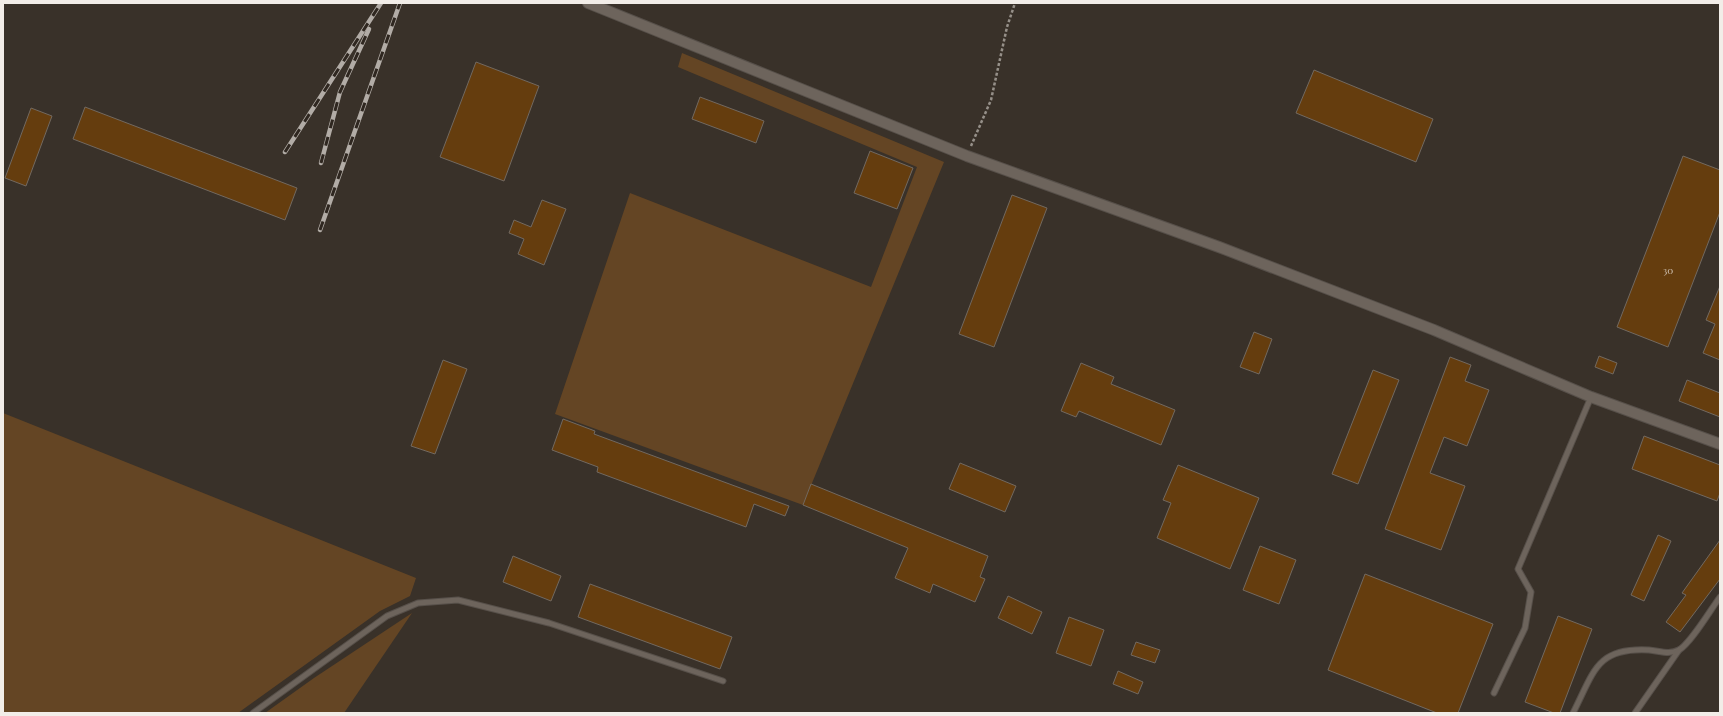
<svg xmlns="http://www.w3.org/2000/svg" width="1723" height="716" viewBox="0 0 1723 716" font-family="'Playfair Display',serif">
<rect width="100%" height="100%" fill="#393129"/>
<g fill="#644524">
<polygon points="682,53 944,162 803,505 555,414 630,193 871,287 917,167 678,67"/>
<polygon points="3,413 416,578 410,596 380,611 238,713 3,713"/>
<polygon points="412,613 344,713 265,713 314,678"/>
</g>
<g fill="#653d0e" stroke="#726960">
<polygon points="476,62 539,86 504,181 440,157"/>
<polygon points="1314,70 1433,119 1416,162 1296,113"/>
<polygon points="700,97 764,121 756,143 692,119"/>
<polygon points="85,107 297,188 285,220 73,139"/>
<polygon points="31,108 52,116 26,186 5,178"/>
<polygon points="870,151 913,168 897,209 854,193"/>
<polygon points="1683,156 1720,170 1720,212 1668,347 1617,327"/>
<polygon points="1012,195 1047,208 994,347 959,334"/>
<polygon points="542,200 566,209 544,265 518,254 524,239 509,233 514,220 531,227"/>
<polygon points="1720,286 1720,360 1703,353 1715,324 1706,320"/>
<polygon points="1254,332 1272,339 1259,374 1240,367"/>
<polygon points="1599,356 1617,363 1613,374 1595,367"/>
<polygon points="1450,357 1471,365 1465,381 1489,390 1467,446 1444,437 1430,473 1465,486 1441,550 1385,529"/>
<polygon points="443,360 467,369 435,454 411,446"/>
<polygon points="1081,363 1114,377 1111,384 1175,410 1161,445 1079,411 1076,417 1061,411"/>
<polygon points="1373,370 1399,380 1358,484 1332,474"/>
<polygon points="1687,380 1720,393 1720,417 1679,401"/>
<polygon points="563,419 595,431 594,434 789,506 785,516 754,504 746,527 597,472 598,467 552,450"/>
<polygon points="1644,436 1720,465 1720,493 1717,501 1632,469"/>
<polygon points="960,463 1016,486 1005,512 949,489"/>
<polygon points="1178,465 1259,498 1230,569 1157,538 1171,503 1163,500"/>
<polygon points="811,484 988,556 980,577 985,579 975,602 933,584 930,593 895,578 908,548 803,505"/>
<polygon points="1658,535 1671,541 1644,601 1631,595"/>
<polygon points="1720,540 1720,579 1680,632 1666,622 1686,595 1682,593"/>
<polygon points="1260,546 1296,560 1279,604 1243,590"/>
<polygon points="513,556 561,576 551,601 503,582"/>
<polygon points="1365,574 1493,624 1458,713 1437,713 1328,670"/>
<polygon points="590,584 732,637 720,669 578,617"/>
<polygon points="1008,596 1042,612 1032,634 998,618"/>
<polygon points="1558,616 1592,629 1560,713 1554,713 1525,702"/>
<polygon points="1069,617 1104,630 1091,666 1056,653"/>
<polygon points="1136,642 1160,650 1155,663 1131,655"/>
<polygon points="1118,671 1143,682 1138,694 1113,684"/>
</g>
<g fill="none" stroke-linecap="round" stroke-linejoin="round">
<g stroke="#57504a" stroke-width="7">
<g id="service">
<polyline points="1494,693 1525,628 1531,592 1518,569 1591,397"/>
<polyline points="253,713 387,616 418,603 458,600 549,623 723,681"/>
<path d="M1573,713C1594,672 1596,647 1649,650C1660,651 1669,655 1679,650C1691,643 1711,609 1720,597"/>
<polyline points="1635,713 1679,650"/>
</g>
</g>
<g stroke="#57504a" stroke-width="12">
<polyline id="minor" points="588,3 967,156 1219,247 1434,330 1591,397 1720,444"/>
</g>
<polyline stroke="#969089" stroke-width="2.5" stroke-dasharray="3 2" stroke-linecap="butt" points="971,146 991,100 1007,27 1015,3"/>
<use href="#service" stroke="#6d645c" stroke-width="5"/>
<use href="#minor" stroke="#6d645c" stroke-width="10"/>
<g stroke="#b2aca6" stroke-width="4.5">
<g id="rail">
<polyline points="285,152 381,3"/>
<polyline points="321,163 340,92 369,29"/>
<polyline points="320,230 400,3"/>
</g>
</g>
<use href="#rail" stroke="#2f2720" stroke-width="3" stroke-dasharray="9" stroke-linecap="butt"/>
</g>
<g text-anchor="middle" dominant-baseline="central" stroke-width="3.5" stroke-linejoin="round" paint-order="stroke">
<g font-size="10" fill="#cfc1b2">
<text x="1668" y="270">30</text>
</g>
</g>
<rect width="1723" height="716" fill="none" stroke="#f2ede8" stroke-width="8"/>
</svg>
